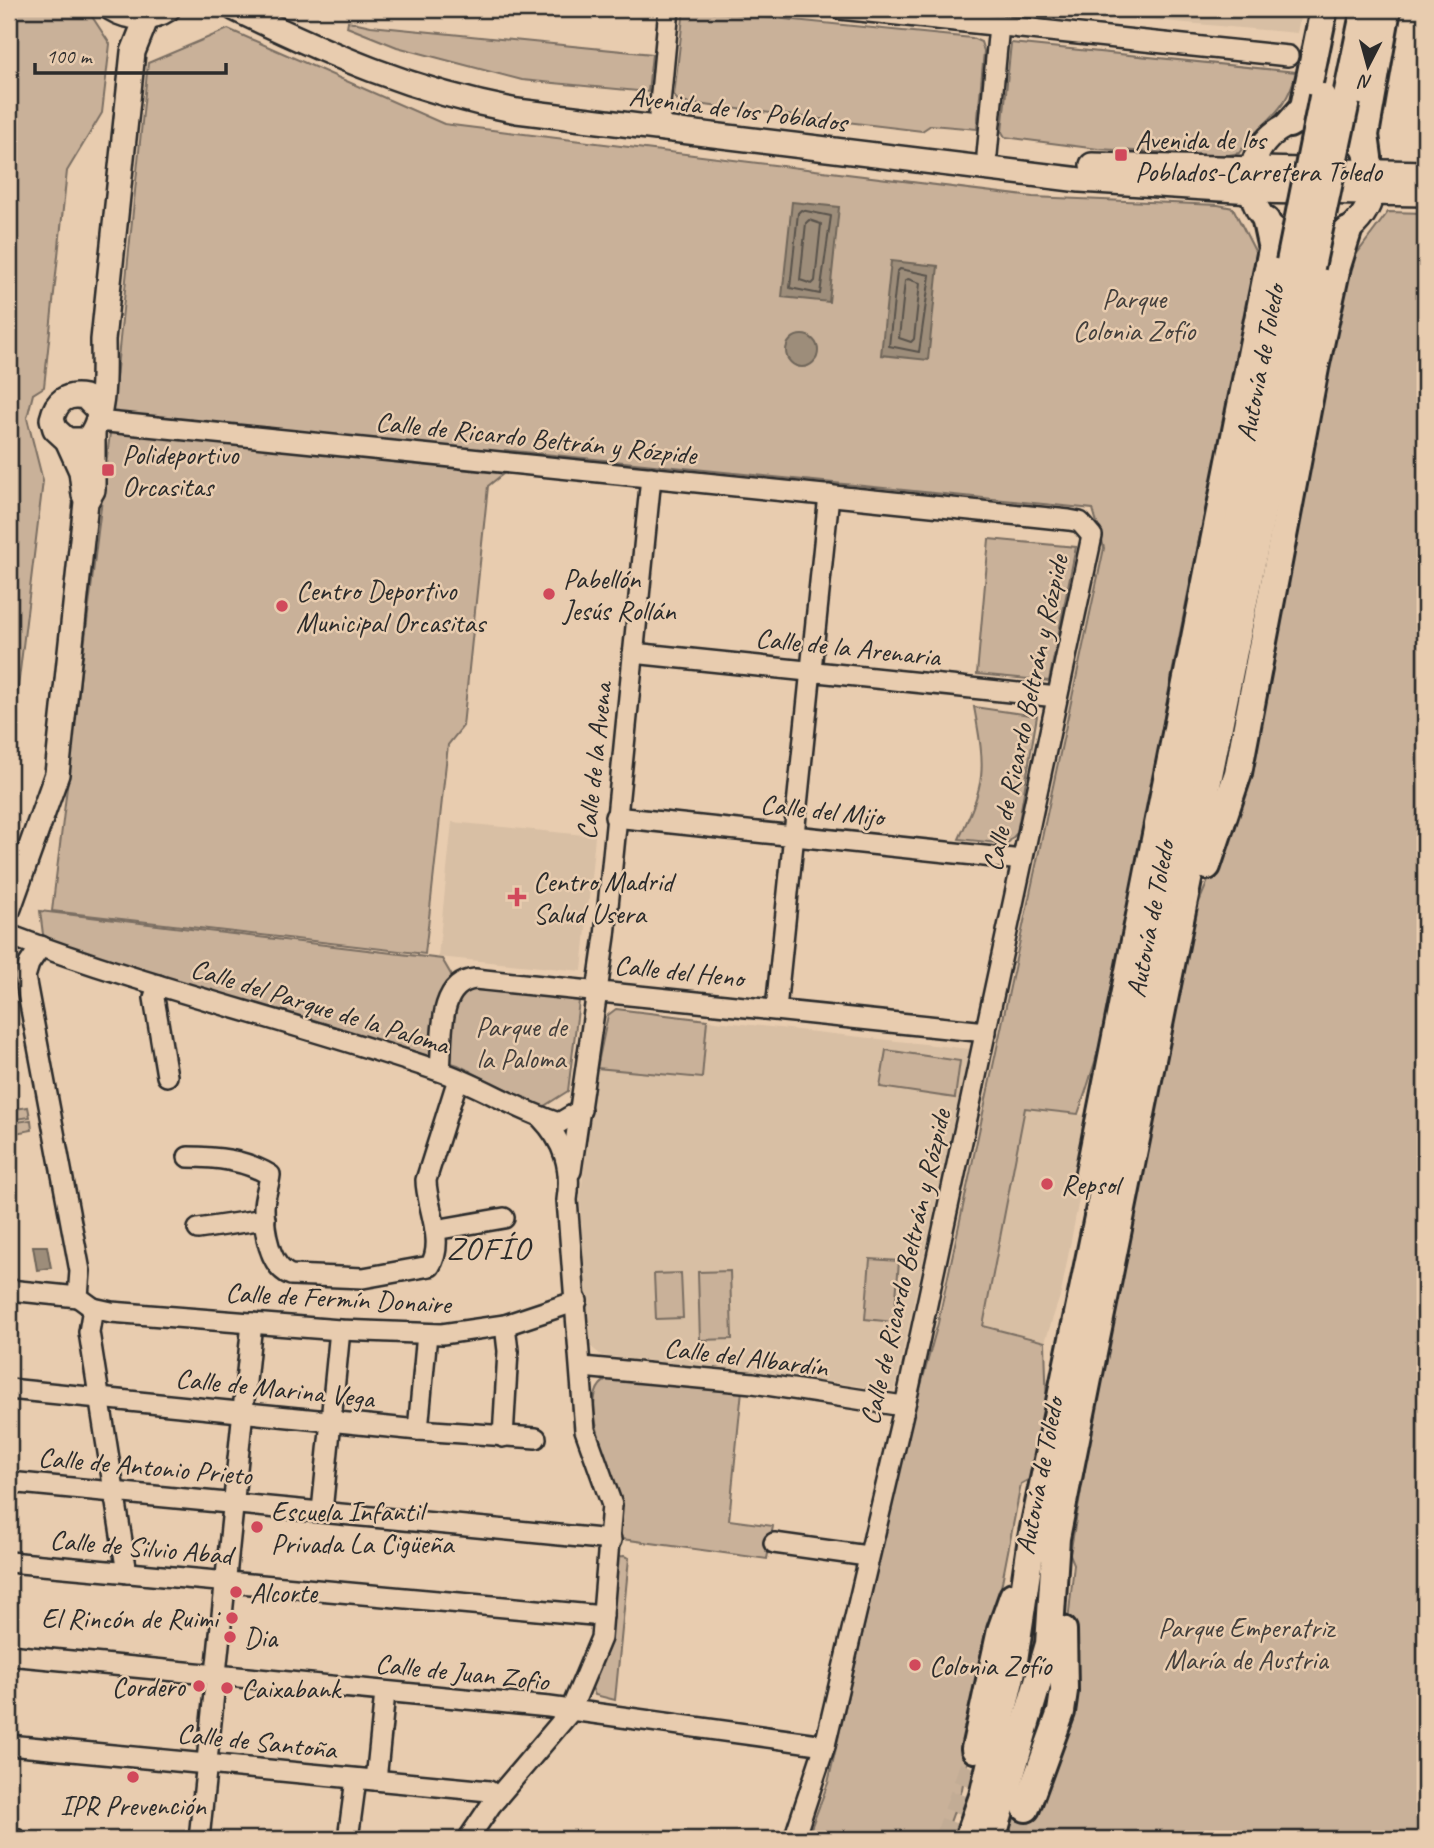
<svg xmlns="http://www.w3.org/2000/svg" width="1434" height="1848" viewBox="0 0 1434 1848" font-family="Caveat,sans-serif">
<rect width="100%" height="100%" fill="#e8ccaf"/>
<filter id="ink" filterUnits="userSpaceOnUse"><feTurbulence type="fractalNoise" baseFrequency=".0143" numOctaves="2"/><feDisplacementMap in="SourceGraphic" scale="14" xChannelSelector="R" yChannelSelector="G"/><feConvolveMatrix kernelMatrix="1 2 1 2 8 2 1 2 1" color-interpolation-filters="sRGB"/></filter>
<g filter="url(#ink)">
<g fill="#d8bfa4">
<polygon points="1032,9 1302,9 1297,33"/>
<polygon points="452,822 595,836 582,971 438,957"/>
<polygon points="707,1020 970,1049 894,1391 755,1371 602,1356 589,1345 580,1199 597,1068 702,1078"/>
<polygon points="1025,1108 1095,1116 1061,1293 1045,1342 983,1326"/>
</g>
<g fill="#c9b199" stroke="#7a6e62" stroke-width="2">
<polygon points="9,9 87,9 110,44 102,113 67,171 44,387 33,394 27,418 43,481 9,762"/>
<polygon points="684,9 972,38 981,42 984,51 977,129 931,125 922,131 679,102 674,96"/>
<polygon points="348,21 371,26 652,54 648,92 522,80 397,47 347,27"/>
<path d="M228,29L444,124L1033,197L1218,205L1233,208L1259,259C1229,402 1196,546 1169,690C1143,832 1127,977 1078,1114L1025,1108L983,1326L1045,1342L1047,1413L1033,1477L1021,1484L962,1789L944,1839H807L828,1783L909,1429L938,1323L1104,548L1093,509L505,450L503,474L488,486L463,726L448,745L425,954L52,911L113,408L148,63Z"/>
<path d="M1011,43L1296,72C1286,115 1263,119 1239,153L1224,156L1098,149L1005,137L1002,132Z"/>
<polygon points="1388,212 1425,213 1425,1839 1003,1839 1021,1804 1028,1808 1067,1632 1074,1564 1070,1554 1120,1267 1195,912 1222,847 1350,263"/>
<polygon points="989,539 1076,547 1049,681 977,674"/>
<path d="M974,707L1037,716L1017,833L1007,844L959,839C986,781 986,771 974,707Z"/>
<polygon points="40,911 442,959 456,983 579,1001 568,1091 541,1108 458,1065 44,942"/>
<polygon points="616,1009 707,1020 702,1078 597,1068 608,1015"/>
<polygon points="886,1050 960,1061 955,1098 880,1087"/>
<polygon points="28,1107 30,1117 9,1120 9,1110"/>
<polygon points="31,1120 32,1130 9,1134 9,1123"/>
<polygon points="870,1259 899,1261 894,1322 865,1319"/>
<polygon points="730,1271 732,1339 700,1340 698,1272"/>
<polygon points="681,1273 683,1318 656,1319 654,1274"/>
<path d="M609,1379L742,1390L729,1520L773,1526L767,1559L622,1539C618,1527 624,1514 620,1501C613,1474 573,1391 609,1379Z"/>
<polygon points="624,1556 629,1558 615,1700 595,1695 591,1685 616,1557"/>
</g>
<g fill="#9d8d7a" stroke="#6f665a" stroke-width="2">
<polygon points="792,202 839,207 829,302 782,297"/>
<polygon points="891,261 938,266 928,360 881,355"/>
<circle cx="802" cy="351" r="16"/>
<polygon points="33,1246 47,1246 51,1268 37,1270"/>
</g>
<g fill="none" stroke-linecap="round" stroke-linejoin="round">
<g stroke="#59524b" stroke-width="2">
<polygon points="801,210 831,216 820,294 790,288 798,213"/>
<polygon points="809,220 821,224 815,281 812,284 800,280 806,223"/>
<polygon points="900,269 930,275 919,352 889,346 897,272"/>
<polygon points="908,279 920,283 914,339 911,342 899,338 905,281"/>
</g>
<g stroke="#c2ac95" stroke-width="19" stroke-dasharray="19 10" stroke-linecap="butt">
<polyline points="944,1839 975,1749"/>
<polyline points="1015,1839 1026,1808"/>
</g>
<g stroke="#2b2b2b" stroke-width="24">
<g id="minor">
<polyline points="840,9 1288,56"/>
<polyline points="665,130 659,114 669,9"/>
<polyline points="987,155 999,25"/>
<polyline points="98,421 1069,520 1080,522 1092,536 909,1388 825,1745 794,1839"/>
<polyline points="633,653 1057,697"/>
<polyline points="615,817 1022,860"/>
<path d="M9,935C149,988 295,1022 436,1070C479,1084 516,1110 559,1123L581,1110"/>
<polyline points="41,946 29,964 25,977 80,1271 78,1297 93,1308 89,1332 127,1573"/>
<polyline points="158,985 154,998 167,1076"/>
<polyline points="776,1009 829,495"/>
<path d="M440,1071C443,1040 436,983 475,979L986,1032"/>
<path d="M188,1157C217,1157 245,1160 270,1175C269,1186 264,1197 264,1208C264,1230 269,1267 291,1275L363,1278L430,1266C446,1242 426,1206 426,1180L458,1079"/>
<polyline points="571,1171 605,936 651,477"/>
<polyline points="198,1229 265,1219"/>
<polyline points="435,1230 504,1218"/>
<polyline points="9,1290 78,1297"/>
<polyline points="93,1308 111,1312 340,1330 442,1334 505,1325 577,1301"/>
<polyline points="582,1367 753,1383 903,1406"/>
<polyline points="9,1389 418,1430 536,1438"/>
<polyline points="418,1430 427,1334"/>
<polyline points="503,1437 508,1351 505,1325"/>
<polyline points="9,1482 611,1540"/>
<polyline points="322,1511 340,1330"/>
<polyline points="774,1543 867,1556"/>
<polyline points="9,1562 603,1616"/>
<polyline points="9,1655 549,1707 825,1745"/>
<polyline points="9,1745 489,1791 497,1798"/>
<polyline points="376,1780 385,1693"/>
<polyline points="9,1839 16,1839"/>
<polyline points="199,1839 252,1323"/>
<polyline points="348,1839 356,1779"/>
<path d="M468,1839L491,1805L570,1712L601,1638L612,1505L585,1430L567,1200C572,1167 564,1142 541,1118"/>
</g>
</g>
<g stroke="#2b2b2b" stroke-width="28">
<g id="major">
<path d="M112,9C128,19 152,20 168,9"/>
<path d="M235,9C330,55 412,91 517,111L1080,180L1252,191L1425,194"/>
<circle cx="1312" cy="181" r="61"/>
<polyline points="1092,165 1425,173"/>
<path d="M67,440H85C107,424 103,366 103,340L133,52L147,17"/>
<path d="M84,495L81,471L67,440L55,429L52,419C56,401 67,393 85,397L99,411"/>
<polyline points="9,908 57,774 86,502 93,490 93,435"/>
</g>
</g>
<g stroke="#2b2b2b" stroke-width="32">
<g id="highway">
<polyline points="1346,101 1365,9"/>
<polyline points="1289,124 1304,107 1324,9"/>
<polyline points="1368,157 1365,135 1387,9"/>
<polyline points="1207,866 1238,773 1315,368 1337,266 1348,231"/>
<polyline points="1089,1173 1272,249 1266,221"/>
<polyline points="975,1749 1001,1630 1013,1596"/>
<polyline points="1026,1808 1061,1712 1064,1691 1063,1630"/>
<polyline points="968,1839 983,1796 1013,1667 1032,1538 1187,784 1290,262"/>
<polyline points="992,1839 1049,1644 1056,1538 1311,267"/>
</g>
</g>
<use href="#minor" stroke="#e8ccaf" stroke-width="19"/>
<use href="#major" stroke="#e8ccaf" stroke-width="23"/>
<use href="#highway" stroke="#e8ccaf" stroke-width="26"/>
<g stroke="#2b2b2b" stroke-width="32" stroke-linecap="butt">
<g id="highway-bridge">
<polyline points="1290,262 1323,97"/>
<polyline points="1311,267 1346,101"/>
</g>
</g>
<use href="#highway-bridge" stroke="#e8ccaf" stroke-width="26"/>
</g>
</g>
<g fill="#d1495b" stroke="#e8ccaf" stroke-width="2.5">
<rect x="1114" y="148" width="14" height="14" rx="3.5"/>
<rect x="101" y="463" width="14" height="14" rx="3.5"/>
<circle cx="549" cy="594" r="7"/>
<circle cx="282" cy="606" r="7"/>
<path d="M513.5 886.5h7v7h7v7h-7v7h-7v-7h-7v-7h7z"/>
<circle cx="1047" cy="1184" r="7"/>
<circle cx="257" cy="1527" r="7"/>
<circle cx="236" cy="1592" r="7"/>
<circle cx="232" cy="1618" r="7"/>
<circle cx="230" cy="1637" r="7"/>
<circle cx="915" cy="1665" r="7"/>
<circle cx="199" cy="1686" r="7"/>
<circle cx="227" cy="1688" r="7"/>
<circle cx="133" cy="1777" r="7"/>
</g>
<g text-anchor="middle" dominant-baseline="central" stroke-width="5" stroke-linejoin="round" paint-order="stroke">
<g font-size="28" fill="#2b2b2b" stroke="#e8ccaf">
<text transform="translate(738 109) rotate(7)">Avenida de los Poblados</text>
<text transform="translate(1260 363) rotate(-79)">Autovía de Toledo</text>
<text transform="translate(536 438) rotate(6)">Calle de Ricardo Beltrán y Rózpide</text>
<text transform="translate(848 647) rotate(6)">Calle de la Arenaria</text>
<text transform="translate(1025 713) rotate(-78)">Calle de Ricardo Beltrán y Rózpide</text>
<text transform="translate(594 761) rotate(-84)">Calle de la Avena</text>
<text transform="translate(822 810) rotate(6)">Calle del Mijo</text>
<text transform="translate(1150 919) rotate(-79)">Autovía de Toledo</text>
<text transform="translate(679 971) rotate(6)">Calle del Heno</text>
<text transform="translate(320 1006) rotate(17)">Calle del Parque de la Paloma</text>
<text transform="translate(905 1267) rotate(-77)">Calle de Ricardo Beltrán y Rózpide</text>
<text transform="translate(338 1298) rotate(3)">Calle de Fermín Donaire</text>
<text transform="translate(746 1357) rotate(7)">Calle del Albardín</text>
<text transform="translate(275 1388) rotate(6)">Calle de Marina Vega</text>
<text transform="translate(145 1466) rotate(5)">Calle de Antonio Prieto</text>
<text transform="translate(1039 1476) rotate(-79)">Autovía de Toledo</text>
<text transform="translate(141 1547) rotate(5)">Calle de Silvio Abad</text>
<text transform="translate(462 1672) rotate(6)">Calle de Juan Zofio</text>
<text transform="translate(257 1741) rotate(6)">Calle de Santoña</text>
</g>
<g font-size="28" fill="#2b2b2b" stroke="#e8ccaf" text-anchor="start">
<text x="1135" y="139">Avenida de los<tspan x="1135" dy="32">Poblados-Carretera Toledo</tspan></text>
<text x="122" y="454">Polideportivo<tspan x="122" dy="32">Orcasitas</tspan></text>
<text x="563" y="578">Pabellón<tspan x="563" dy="32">Jesús Rollán</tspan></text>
<text x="296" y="590">Centro Deportivo<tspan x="296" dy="32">Municipal Orcasitas</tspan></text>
<text x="533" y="881">Centro Madrid<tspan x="533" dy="32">Salud Usera</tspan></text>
<text x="1061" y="1184">Repsol</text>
<text x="271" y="1511">Escuela Infantil<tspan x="271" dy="32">Privada La Cigüeña</tspan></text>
<text x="250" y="1592">Alcorte</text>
<text x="218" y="1618" text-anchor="end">El Rincón de Ruimi</text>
<text x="244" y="1637">Dia</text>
<text x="929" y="1665">Colonia Zofío</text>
<text x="185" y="1686" text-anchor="end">Cordero</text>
<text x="241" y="1688">Caixabank</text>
<text x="133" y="1805" text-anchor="middle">IPR Prevención</text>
</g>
<g font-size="28" fill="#433f3c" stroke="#e8ccaf">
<text x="1134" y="298">Parque<tspan x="1134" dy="32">Colonia Zofío</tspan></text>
<text x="521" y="1026">Parque de<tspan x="521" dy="32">la Paloma</tspan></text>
<text x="1246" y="1627">Parque Emperatriz<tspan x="1246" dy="32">María de Austria</tspan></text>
</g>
<g font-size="32" letter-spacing="2" fill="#2b2b2b" stroke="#e8ccaf">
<text x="489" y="1248">ZOFÍO</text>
</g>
</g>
<rect width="1434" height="1848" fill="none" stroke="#e8ccaf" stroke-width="35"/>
<rect x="18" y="18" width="1399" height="1813" fill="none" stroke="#2b2b2b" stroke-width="2.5" filter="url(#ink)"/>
<g transform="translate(1368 66) rotate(186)" stroke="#e8ccaf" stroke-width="5" paint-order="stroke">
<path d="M0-5L12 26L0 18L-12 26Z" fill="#2b2b2b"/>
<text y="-10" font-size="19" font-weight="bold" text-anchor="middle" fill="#2b2b2b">N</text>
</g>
<path d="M35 63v10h191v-10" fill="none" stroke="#2b2b2b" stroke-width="3.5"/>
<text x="46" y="63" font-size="21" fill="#2b2b2b" stroke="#e8ccaf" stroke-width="5" paint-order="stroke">100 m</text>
</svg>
